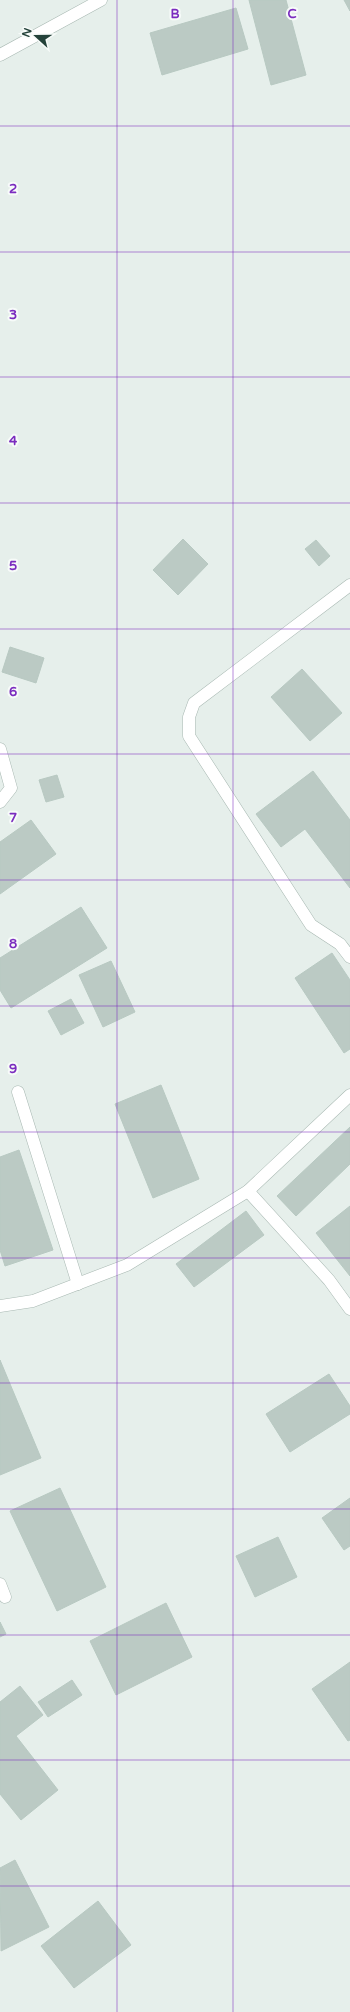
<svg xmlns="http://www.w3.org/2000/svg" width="350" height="2012" viewBox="0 0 350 2012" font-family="'Varela Round',sans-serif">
<rect width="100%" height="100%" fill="#e6efeb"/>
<g fill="#bbcac4" stroke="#b8c9c2">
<polygon points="249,0 286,0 306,75 271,85"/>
<polygon points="344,0 350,0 350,11"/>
<polygon points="236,8 248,49 162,75 150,33"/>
<polygon points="183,539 208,564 178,595 153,570"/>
<polygon points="316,540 330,556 319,566 305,549"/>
<polygon points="10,647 44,658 36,683 2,672"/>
<polygon points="302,669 342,713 310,741 271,697"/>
<polygon points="313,771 350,820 350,888 305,829 281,847 256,814"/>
<polygon points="57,775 64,797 46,802 39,780"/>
<polygon points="31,820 56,854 0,894 0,842"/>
<polygon points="81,907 107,948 11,1008 0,990 0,958"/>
<polygon points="332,953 350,980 350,1049 344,1053 295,978"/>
<polygon points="111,961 135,1012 103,1027 79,975"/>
<polygon points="71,999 84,1023 61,1035 48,1011"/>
<polygon points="161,1085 199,1179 153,1198 115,1104"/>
<polygon points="350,1127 350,1164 296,1216 277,1196"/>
<polygon points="19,1150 53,1250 5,1266 0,1250 0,1157"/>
<polygon points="350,1206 350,1276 316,1233"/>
<polygon points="246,1211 264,1235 194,1287 176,1264"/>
<polygon points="0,1360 41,1458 0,1475"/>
<polygon points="329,1374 350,1406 350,1414 290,1452 266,1414"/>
<polygon points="60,1488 106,1587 57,1611 10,1511"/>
<polygon points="350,1498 350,1546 344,1550 322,1518"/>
<polygon points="278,1537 297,1577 255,1597 236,1556"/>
<polygon points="166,1603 192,1657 116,1695 90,1641"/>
<polygon points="0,1622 6,1634 0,1637"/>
<polygon points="350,1662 350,1740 348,1741 312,1689"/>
<polygon points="72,1680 82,1695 48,1717 38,1702"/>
<polygon points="20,1686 43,1715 16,1736 58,1790 21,1820 0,1794 0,1702"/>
<polygon points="15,1860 49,1927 1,1951 0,1868"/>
<polygon points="98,1901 131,1945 74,1988 41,1946"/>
</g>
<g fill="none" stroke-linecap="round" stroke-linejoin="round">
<g stroke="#a8b8b2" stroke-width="13">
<g id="street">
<polyline points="0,55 101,0"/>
<polyline points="350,585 194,703 189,717 189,736 311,925 340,944 350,957"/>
<polyline points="0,749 11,788 0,802"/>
<polyline points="18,1092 78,1284"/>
<polyline points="248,1191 329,1280 350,1309"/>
<polyline points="0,1306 33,1301 127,1265 248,1191 350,1095"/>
<polyline points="0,1584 5,1597"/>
</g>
</g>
<use href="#street" stroke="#fff" stroke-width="12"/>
</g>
<path fill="none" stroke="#7b2cbf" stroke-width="1" stroke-opacity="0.55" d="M117,0V2012M233,0V2012M0,126H350M0,252H350M0,377H350M0,503H350M0,629H350M0,754H350M0,880H350M0,1006H350M0,1132H350M0,1258H350M0,1383H350M0,1509H350M0,1635H350M0,1760H350M0,1886H350"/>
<g font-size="13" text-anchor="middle" font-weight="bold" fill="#7b2cbf" stroke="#f7fbf9" stroke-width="4" stroke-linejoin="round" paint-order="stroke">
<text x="175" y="18">B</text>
<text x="292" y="18">C</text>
<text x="13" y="193">2</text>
<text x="13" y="319">3</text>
<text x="13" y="445">4</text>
<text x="13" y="570">5</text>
<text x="13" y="696">6</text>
<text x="13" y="822">7</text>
<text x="13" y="948">8</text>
<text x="13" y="1073">9</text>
</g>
<g transform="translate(36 36) rotate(291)" stroke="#f7fbf9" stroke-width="3" paint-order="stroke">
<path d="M0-3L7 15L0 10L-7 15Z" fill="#24423a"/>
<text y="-6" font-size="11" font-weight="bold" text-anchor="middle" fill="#24423a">N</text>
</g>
</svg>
